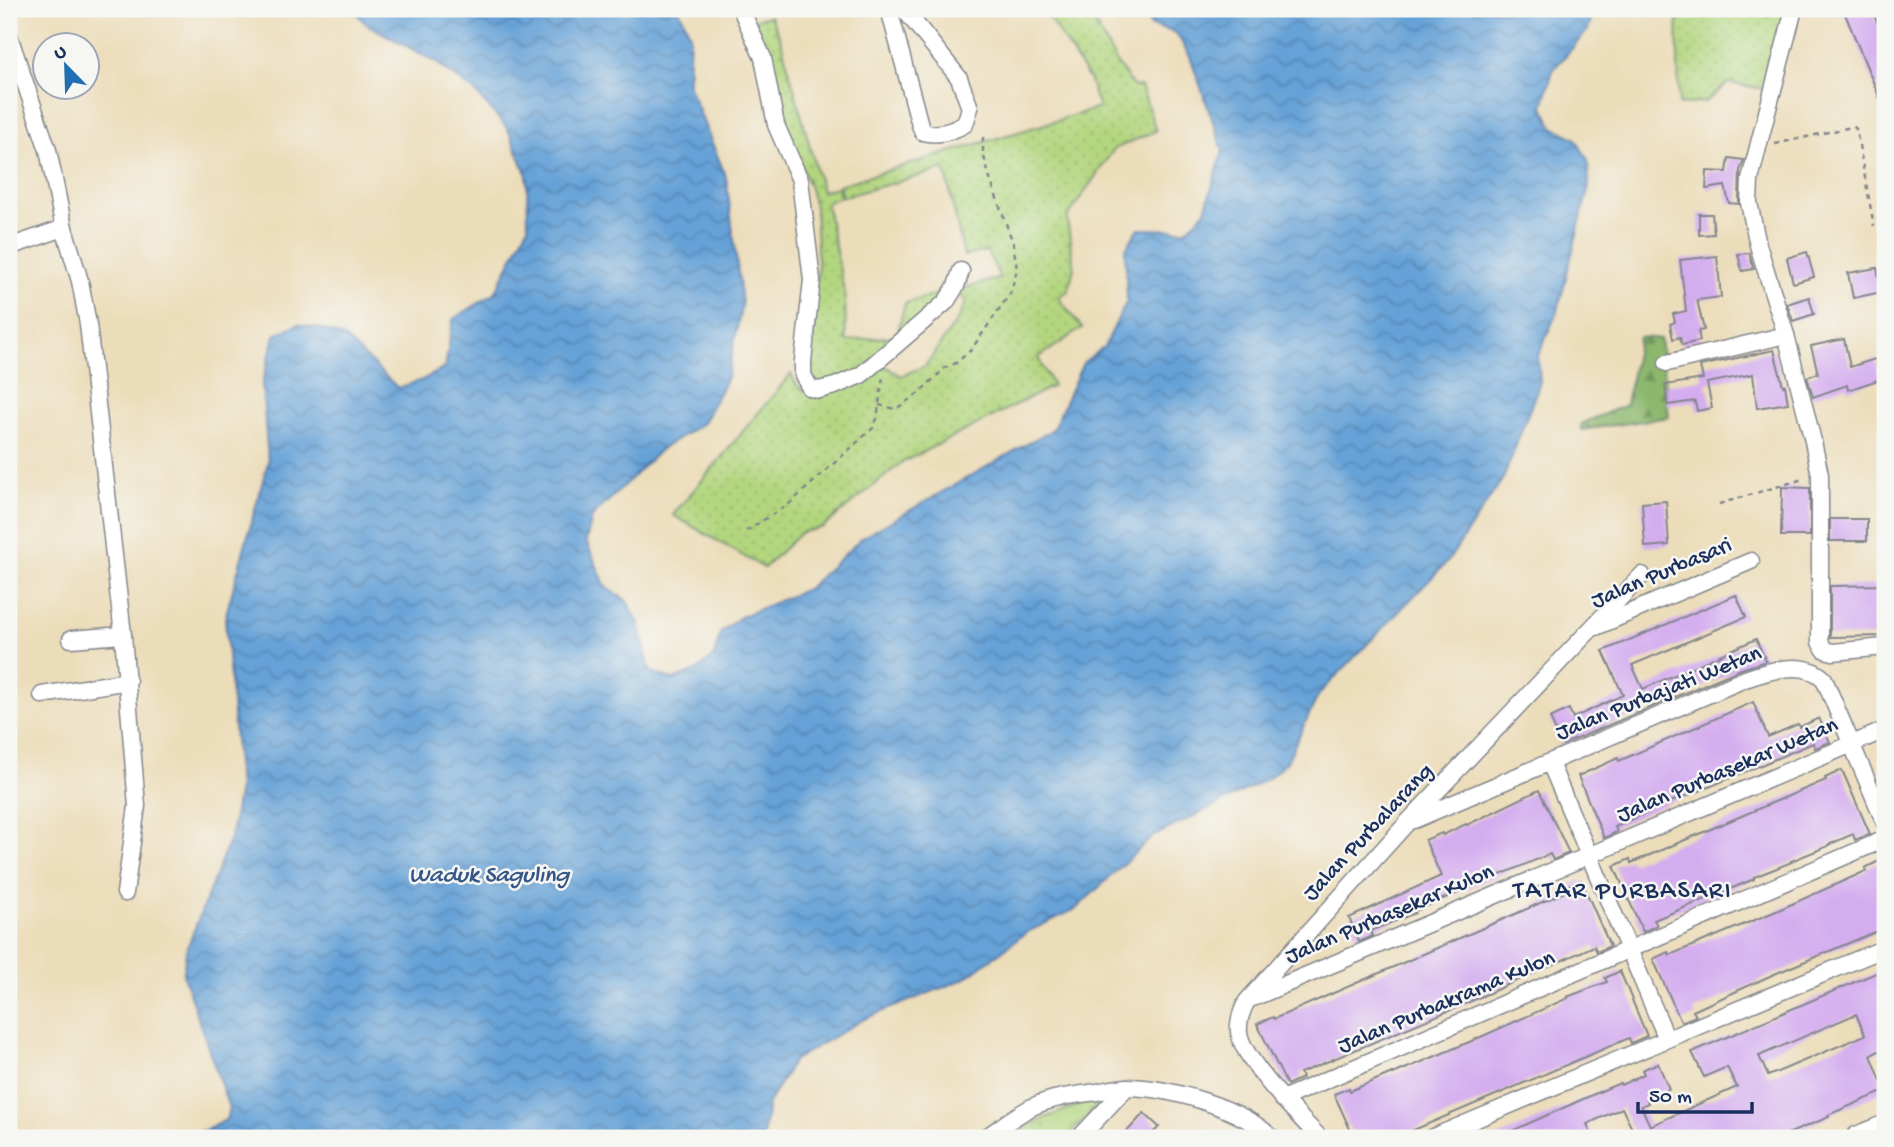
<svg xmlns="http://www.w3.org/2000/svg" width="1894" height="1147" viewBox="0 0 1894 1147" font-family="'Gochi Hand',sans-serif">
<defs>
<pattern id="grass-dots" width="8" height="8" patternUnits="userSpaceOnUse" patternTransform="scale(1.75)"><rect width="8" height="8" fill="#b2d67e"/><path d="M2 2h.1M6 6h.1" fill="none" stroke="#98b86f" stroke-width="1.8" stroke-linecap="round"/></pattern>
<pattern id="forest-firs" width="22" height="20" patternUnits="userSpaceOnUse" patternTransform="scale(1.75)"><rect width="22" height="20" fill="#8db76d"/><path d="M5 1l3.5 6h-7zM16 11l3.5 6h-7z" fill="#72955d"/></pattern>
<pattern id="park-crowns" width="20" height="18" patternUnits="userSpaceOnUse" patternTransform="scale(1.75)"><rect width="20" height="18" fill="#b2d67e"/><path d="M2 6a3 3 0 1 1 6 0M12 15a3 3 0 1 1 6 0" fill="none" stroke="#98b86f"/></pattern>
<pattern id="water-waves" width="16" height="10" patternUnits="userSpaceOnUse" patternTransform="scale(1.75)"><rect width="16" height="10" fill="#66a2d7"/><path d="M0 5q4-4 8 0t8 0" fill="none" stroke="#5384b2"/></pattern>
</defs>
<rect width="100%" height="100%" fill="#f6f6f2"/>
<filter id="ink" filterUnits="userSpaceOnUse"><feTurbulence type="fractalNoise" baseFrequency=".0143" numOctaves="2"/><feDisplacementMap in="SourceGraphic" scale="14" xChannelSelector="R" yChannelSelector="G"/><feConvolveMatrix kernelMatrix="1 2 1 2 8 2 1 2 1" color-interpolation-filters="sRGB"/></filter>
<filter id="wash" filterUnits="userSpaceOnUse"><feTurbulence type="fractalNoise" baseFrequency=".00686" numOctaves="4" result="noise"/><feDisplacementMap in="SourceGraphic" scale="28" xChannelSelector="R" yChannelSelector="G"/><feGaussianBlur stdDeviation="1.57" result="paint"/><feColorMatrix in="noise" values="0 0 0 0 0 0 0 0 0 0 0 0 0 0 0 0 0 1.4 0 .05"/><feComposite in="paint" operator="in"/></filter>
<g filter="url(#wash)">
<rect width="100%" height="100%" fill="#ecddba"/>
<g fill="url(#grass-dots)" stroke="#66826e" stroke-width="2">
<path d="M1043,9H1087L1118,65L1134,87L1141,86L1156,131L1114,149L1067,218L1074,268L1068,291L1058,297L1082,328L1038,358L1053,386L901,463L823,527L800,533L764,568L673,515L791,374C793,378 796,385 800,388C823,405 864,377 885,366L901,376L925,366L956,322L966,303L958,290L1000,278L987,251L964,256L945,169L842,197L839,185L1099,108L1089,79Z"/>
<polygon points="1677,9 1789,9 1772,90 1728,83 1705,102 1679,105"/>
<polygon points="770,16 780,37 822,191 837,187 840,197 826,203 845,296 846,341 897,336 905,303 950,291 859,373 828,384 811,382 806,371 818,267 815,207 809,185 785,128 752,20"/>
</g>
<polygon fill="url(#forest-firs)" stroke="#547366" stroke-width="2" points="1639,337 1660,339 1669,417 1581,430 1581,424 1626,405"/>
<polygon fill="url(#park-crowns)" stroke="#66826e" stroke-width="2" points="1088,1101 1102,1101 1066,1138 1010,1138 1035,1122"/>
<polygon fill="url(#water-waves)" stroke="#40689a" stroke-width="2" points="353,9 679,9 690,34 688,84 726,177 742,304 727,378 703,423 660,450 592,517 586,541 606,587 626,600 639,623 650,671 673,680 696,671 714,656 721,632 740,617 807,589 863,537 1053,429 1083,363 1104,347 1127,301 1125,250 1138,229 1186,230 1204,213 1223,151 1190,56 1176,33 1152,26 1137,9 1594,9 1588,30 1553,70 1543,106 1553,127 1575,138 1588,160 1589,186 1558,310 1538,356 1540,382 1504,477 1448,561 1319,694 1287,761 1268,779 1152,837 1076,909 1027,932 964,979 866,1018 794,1060 768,1103 763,1138 182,1138 208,1129 226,1120 229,1108 183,975 186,951 231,835 239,788 225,618 268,462 262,383 275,335 298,324 322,329 345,338 398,388 422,380 445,368 453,319 495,293 528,227 527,175 508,129 474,91 434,61 366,24"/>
<g id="blocks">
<g fill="#d4adef" fill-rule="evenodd">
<polygon points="1843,9 1872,9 1885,43 1885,111"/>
<polygon points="1729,158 1744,160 1740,171 1739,204 1729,203 1725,186 1706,189 1707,171 1727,172"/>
<polygon points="1699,214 1712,214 1714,234 1699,235"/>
<polygon points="1807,252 1814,277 1793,283 1787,258"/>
<polygon points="1749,253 1754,269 1742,271 1738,254"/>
<polygon points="1717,256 1721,297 1697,300 1704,330 1698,331 1700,341 1682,345 1680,337 1673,339 1670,324 1675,322 1673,314 1686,311 1680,260"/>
<polygon points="1877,268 1882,292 1853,298 1848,273"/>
<polygon points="1809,297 1814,314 1793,321 1787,304"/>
<polygon points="1844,339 1850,367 1875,359 1881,379 1848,390 1847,385 1813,397 1807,377 1818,373 1811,346"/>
<polygon points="1774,350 1783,386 1785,385 1788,403 1757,408 1753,374 1707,383 1712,408 1697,411 1695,401 1667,405 1665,385 1703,379 1700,366"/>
<polygon points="1782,487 1810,488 1810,536 1781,536"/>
<polygon points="1666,501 1669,545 1645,547 1642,503"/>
<rect x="1830" y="519" width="37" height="22"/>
<polygon points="1885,585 1885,636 1830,637 1830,586"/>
<polygon points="1736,595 1746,617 1632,665 1643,689 1756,639 1766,661 1741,669 1562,745 1550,718 1569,709 1573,718 1623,695 1603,651"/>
<polygon points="1753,702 1768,737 1798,724 1800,727 1819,718 1830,742 1815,748 1813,743 1697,792 1668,803 1615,827 1617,832 1604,838 1578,776 1618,758 1619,761"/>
<polygon points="1842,770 1870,834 1855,840 1853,834 1828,845 1828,846 1791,861 1792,862 1754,877 1754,879 1735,887 1654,920 1657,925 1643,932 1614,866 1630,859 1631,863 1826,780 1825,778"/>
<polygon points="1539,790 1569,853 1553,860 1550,854 1438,901 1415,911 1415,913 1370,931 1373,936 1359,942 1349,918 1441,876 1425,840 1442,833 1443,835 1466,824 1467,825"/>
<polygon points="1881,860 1885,870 1885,928 1772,975 1693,1011 1696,1016 1681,1022 1653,959 1668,952 1670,955 1774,912 1866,871 1865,868"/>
<polygon points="1581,880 1610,946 1597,952 1594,946 1460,1006 1300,1073 1302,1078 1287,1085 1257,1024 1273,1017 1274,1019 1529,908 1569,890 1567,886"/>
<path d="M1885,969V1048L1871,1055L1885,1091L1828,1115L1829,1117L1778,1138H1622L1634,1133L1622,1108L1587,1124L1593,1138H1496L1601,1091L1620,1083L1621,1085L1644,1074L1642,1070L1658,1063L1669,1089L1647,1100L1648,1103L1641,1106L1650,1126L1737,1087L1727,1067L1704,1077L1692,1052ZM1856,1014L1865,1035L1768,1076L1759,1056Z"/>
<polygon points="1620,971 1647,1036 1631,1043 1629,1038 1395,1138 1354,1138 1334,1094 1349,1088 1350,1091 1392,1073 1393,1074 1474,1040 1568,998 1567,997 1607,982 1605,978"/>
<polygon points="1144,1113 1159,1127 1148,1138 1121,1138"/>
</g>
</g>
</g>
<g filter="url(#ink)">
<use href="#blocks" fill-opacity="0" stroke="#84868c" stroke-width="2"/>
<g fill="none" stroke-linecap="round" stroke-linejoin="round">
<g stroke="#84868c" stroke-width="19">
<g id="street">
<polyline points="741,9 763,58 776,125 800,180 812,280 803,361 803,375 810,388 819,390 835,386 861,375 946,302 956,286 961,271"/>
<path d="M889,9L920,125L923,132C937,136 953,131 965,124L970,108L959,78L904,9"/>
<polyline points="1794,9 1758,147 1750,180 1749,203 1758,245 1786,335 1813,441 1820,475 1820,642 1825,650 1833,652 1885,647"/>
<polyline points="9,36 48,150 64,228 80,281 88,324 123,635 137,806 125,893"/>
<polyline points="9,247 64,228"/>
<polyline points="1667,363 1786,335"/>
<polyline points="1596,627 1751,561"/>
<polyline points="71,639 123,635"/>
<polyline points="42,695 128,681"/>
<polyline points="1550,763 1667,1039"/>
<path d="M1414,820L1745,679C1768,671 1804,659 1824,679L1885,823"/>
<polyline points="1253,998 1885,730"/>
<polyline points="1282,1099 1885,839"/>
<path d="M985,1138C1001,1127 1017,1114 1034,1106C1054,1097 1076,1095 1097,1092C1107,1090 1118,1087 1129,1087C1171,1088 1242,1108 1272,1138"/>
<polyline points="1079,1138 1127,1087"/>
<path d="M1320,1138C1300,1117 1242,1060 1239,1032C1238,1020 1242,1010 1247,1001L1406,824L1642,575"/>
<polyline points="1431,1138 1885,948"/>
</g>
</g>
<g stroke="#84868c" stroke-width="26">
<polyline id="secondary" points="1858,1138 1885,1127"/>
</g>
<g stroke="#84868c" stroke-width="2.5" stroke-dasharray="5 5" stroke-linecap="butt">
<polyline points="1775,144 1847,128 1854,127 1856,129 1874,226"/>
<polyline points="879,405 896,409 919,393 945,368 956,363 971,350 1011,292 1017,269 1013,243 990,179 983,153 983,136"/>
<polyline points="1719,504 1803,479"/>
<polyline points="746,531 789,504 873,428 877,419 883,376"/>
</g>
<use href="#street" stroke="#fff" stroke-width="16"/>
<use href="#secondary" stroke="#fff" stroke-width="23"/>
</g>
</g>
<g text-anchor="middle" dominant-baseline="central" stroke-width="5" stroke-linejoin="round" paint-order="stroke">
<g font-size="23" fill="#1b2f5e" stroke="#f6f6f2">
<text transform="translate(1662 574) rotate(-23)">Jalan Purbasari</text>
<text transform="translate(1659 694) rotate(-22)">Jalan Purbajati Wetan</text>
<text transform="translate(1728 771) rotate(-23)">Jalan Purbasekar Wetan</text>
<text transform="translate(1369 833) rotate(-47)">Jalan Purbalarang</text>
<text transform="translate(1390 915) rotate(-23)">Jalan Purbasekar Kulon</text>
<text transform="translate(1447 1003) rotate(-23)">Jalan Purbakrama Kulon</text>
</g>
<g font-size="24" font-style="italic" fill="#355788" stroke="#f6f6f2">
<text x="489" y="876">Waduk Saguling</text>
</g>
<g font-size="26" letter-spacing="2" fill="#1b2f5e" stroke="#f6f6f2">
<text x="1623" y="892">TATAR PURBASARI</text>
</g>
</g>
<rect width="1894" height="1147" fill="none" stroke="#f6f6f2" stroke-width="35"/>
<g transform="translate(66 66) rotate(337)"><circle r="33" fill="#f6f6f2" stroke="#9ea6b7" stroke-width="2"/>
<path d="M0-5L12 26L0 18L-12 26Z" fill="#1f6fb2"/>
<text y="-10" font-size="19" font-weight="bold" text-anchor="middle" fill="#1b2f5e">U</text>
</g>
<path d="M1638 1102v10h114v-10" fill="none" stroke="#1b2f5e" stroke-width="3.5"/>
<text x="1649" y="1102" font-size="21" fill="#1b2f5e" stroke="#f6f6f2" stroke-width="5" paint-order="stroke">50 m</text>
</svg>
